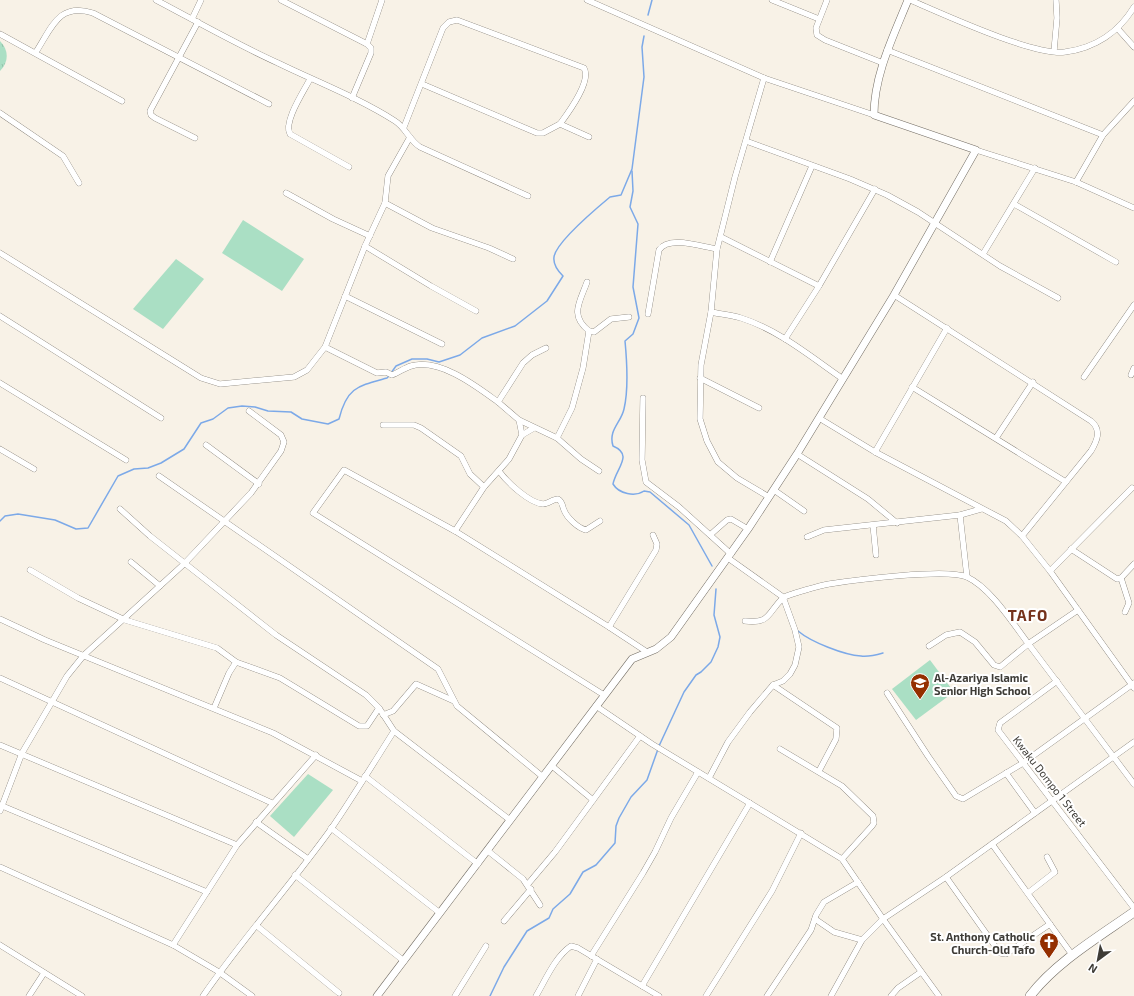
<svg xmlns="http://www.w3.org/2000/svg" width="1134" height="996" viewBox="0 0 1134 996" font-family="'Exo 2',sans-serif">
<defs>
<pattern id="grass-tufts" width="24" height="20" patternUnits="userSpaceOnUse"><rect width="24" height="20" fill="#aadfc4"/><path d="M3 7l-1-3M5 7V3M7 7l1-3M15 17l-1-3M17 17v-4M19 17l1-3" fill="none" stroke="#93c0a9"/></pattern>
</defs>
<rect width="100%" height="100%" fill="#f8f2e7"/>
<path fill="url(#grass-tufts)" d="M0,41C9,50 9,62 0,71Z"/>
<g fill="#aadfc4">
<polygon points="243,220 304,259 282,291 222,253"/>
<polygon points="176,259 204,279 163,329 133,309"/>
<polygon points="930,660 954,692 916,720 892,689"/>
<polygon points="308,774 333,790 294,837 270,816"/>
</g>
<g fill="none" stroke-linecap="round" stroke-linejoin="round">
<g stroke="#7ca9e8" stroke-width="1.5">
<polyline points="648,15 652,0"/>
<path d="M632,171L633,191L630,207L638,224L633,287L639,318L633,334L625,341C627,362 629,388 624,409C621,423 608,430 613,446C634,455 616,468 613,484C619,494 635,497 644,491L650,492L689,525L712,566"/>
<path d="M391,373L396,366L412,359H427L439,362L460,355L482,338L515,326L547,301L563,276C558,271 553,264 554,257C556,242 598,207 610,197L621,195L632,169L644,77L642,47L644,36"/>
<path d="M0,521L5,516L18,514L55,520L76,529L88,528L118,476L134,469L148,468L161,463L184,449L201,423L213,419L228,408L242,406L255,407L268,411L291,412L302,419L328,424L339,419C347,387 358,386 387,378L389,376"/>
<path d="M798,631C811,642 844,655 861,656C868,657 876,655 883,653"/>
<polyline points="659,746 684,692 696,675 701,672 711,662 718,647 720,637 714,615 716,589"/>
<polyline points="490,996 504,967 527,931 549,918 553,909 570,894 583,872 596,865 615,843 616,826 619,818 631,797 647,780 658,749"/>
</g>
<g stroke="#726c63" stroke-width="6">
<g id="minor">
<path d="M156,0C196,21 236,44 278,63C317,82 359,98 395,121C406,128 409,140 420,147L528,196"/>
<polyline points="281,0 367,44 371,48 371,53 352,98"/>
<polyline points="587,0 764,78 874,115"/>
<polyline points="772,0 819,19"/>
<polyline points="827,0 816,28 817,35 825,40 883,63"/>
<path d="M910,0C943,14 1033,56 1065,52C1095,48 1119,32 1134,7"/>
<polyline points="192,19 201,0"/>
<polyline points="1118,29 1134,47"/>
<polyline points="0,34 122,101"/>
<polyline points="367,44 382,0"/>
<polyline points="887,50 1103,135"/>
<polyline points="1054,51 1057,18 1056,0"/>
<path d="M36,52C52,27 59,2 93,13L269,104"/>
<polyline points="764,78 735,177 717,249 711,312 701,365 700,419 707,441 718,462 737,478 769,497"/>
<path d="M310,79C304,91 283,122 290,134L349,167"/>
<polyline points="422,84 537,133 543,133 560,124 589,137"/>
<polyline points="0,113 63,156 79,183"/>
<path d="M404,127L443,28L449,22L457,20L584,68C592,81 568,113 560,124"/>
<polyline points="195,138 155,118 151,115 150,111 198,22"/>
<polyline points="746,141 850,179 887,195 918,212 1000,266 1058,298"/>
<polyline points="976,150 1076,182 1134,208"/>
<polyline points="1076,182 1103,135 1134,101"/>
<polyline points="286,193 333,219 370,236"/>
<polyline points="385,203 432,228 489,248 513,259"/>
<polyline points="1014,204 1116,262"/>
<polyline points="721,237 819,286"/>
<polyline points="365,246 431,286 476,311"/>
<polyline points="0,253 201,378 220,384 294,377 307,370 325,347 365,246 385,203 388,176 410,137"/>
<polyline points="983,254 1035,168"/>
<polyline points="770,262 812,166"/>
<path d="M894,295L1091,421C1102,430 1097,441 1091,451L1022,536"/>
<polyline points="345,296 442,344"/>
<path d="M711,312C720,314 731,315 741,318C779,330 811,357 843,379"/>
<path d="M648,314L659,250C669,235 702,247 717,249"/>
<polyline points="0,316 161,418"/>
<polyline points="589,331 594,332 611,319 629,317"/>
<polyline points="785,339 819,286 875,189"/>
<path d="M325,347L377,373L386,372L392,375C398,373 404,368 411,366C440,358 476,386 498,402"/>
<polyline points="546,348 532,355 523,363 498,402 519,420 557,438 581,459 599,471"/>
<polyline points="1131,375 1134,368"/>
<polyline points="1084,377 1134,305"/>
<polyline points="700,378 759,408"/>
<polyline points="0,383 126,460"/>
<polyline points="912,387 1066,482"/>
<polyline points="643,398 642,460 646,482 679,507 731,554"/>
<polyline points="819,418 875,452 1006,521 1022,536 1050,571 1134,688"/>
<polyline points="519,420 522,435"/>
<polyline points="383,425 414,425 421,428 461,456 470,474 484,487"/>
<path d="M557,438L572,408L583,368L589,331C569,315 580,302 587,282"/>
<polyline points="996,438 1033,382"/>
<polyline points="206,445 259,484"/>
<polyline points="0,449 34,469"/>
<polyline points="875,452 947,328"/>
<polyline points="797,454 868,499 897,523"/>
<path d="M499,471C507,482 529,503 543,504C548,504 553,499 558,499C563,502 562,506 564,510C567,518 578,528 586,530L600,521"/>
<polyline points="159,476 438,669 457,706 543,777"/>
<polyline points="774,490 804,511"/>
<polyline points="120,509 150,536 276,635 366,695 379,708 394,731 510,820"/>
<polyline points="960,515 967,577"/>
<polyline points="873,525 876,555"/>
<polyline points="455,531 484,487 509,459 522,435 534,428"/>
<polyline points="710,535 727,520 731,519 748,529"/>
<polyline points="807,537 824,530 960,515 981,509"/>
<polyline points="1071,549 1117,579 1121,578 1134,564"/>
<polyline points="131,562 160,586"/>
<polyline points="30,570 78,598 125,620 217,648 236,662 229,673 214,708"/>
<polyline points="1050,571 1132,488"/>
<polyline points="1121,578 1129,603 1125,612"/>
<polyline points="0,619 45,640 273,733 362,781"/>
<path d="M745,621C771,624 767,613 783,598C786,595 822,585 829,584C854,580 947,568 967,577C991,588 1014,625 1030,646C1065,692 1099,738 1134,784"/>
<polyline points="609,627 656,550 657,544 653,535"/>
<polyline points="929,646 946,635 960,632 975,642 994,665 1000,667 1028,644 1078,610"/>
<polyline points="236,662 280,678 359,726 367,726 379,708"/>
<polyline points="0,678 272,803"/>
<polyline points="1057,681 1000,723 998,730 1134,908"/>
<polyline points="773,685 837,728 836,739 819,771"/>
<polyline points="887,693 928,756 956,796 963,799 1023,763 1134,683"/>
<polyline points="604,695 313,513 344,470 455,531 609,627 647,652"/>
<polyline points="596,706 652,744 842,859 883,919 939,996"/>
<polyline points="383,715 393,711 416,684 454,701"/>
<polyline points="0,745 237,845"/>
<polyline points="780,749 842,786 873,816 874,823 872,826 842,859"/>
<polyline points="552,766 593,800"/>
<polyline points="1006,773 1035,813"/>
<polyline points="365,776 478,864"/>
<polyline points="709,778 728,742 750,712 773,685 783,681 790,674 795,665 799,647 795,630 783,597 728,558"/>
<polyline points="0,805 207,892"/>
<polyline points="0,811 22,753 67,676 84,655 184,564 251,493 281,451 284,442 281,435 249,411"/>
<polyline points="256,822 308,859"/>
<polyline points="331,828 440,913"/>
<polyline points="992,844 1073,956"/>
<polyline points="488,851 523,879 540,905"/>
<polyline points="0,867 173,945 219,972 252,996"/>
<polyline points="295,875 404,961"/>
<polyline points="946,877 1000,953 1006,954 1050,924"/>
<polyline points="528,884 555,852 640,736"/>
<polyline points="1028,893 1055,872 1047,857"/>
<polyline points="815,919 834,932 862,940"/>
<polyline points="504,921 531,889"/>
<polyline points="257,926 339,993"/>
<polyline points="0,945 82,996"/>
<polyline points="173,945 237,845 316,755"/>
<polyline points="591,956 643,873 655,852 671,818 698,772"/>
<polyline points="642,986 750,803"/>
<polyline points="29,996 44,973"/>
<path d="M203,996C243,938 290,886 331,829C353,797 373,764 394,731"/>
<polyline points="455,996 486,946"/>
<path d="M536,996C546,979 555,957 571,946L578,948L659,996"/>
<polyline points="578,996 597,959"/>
<polyline points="706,996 772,891 801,833"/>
<polyline points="767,996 811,930 816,915 824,902 858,882"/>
<polyline points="831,996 862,940 883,919 946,877 1134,742"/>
<polyline points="891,996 898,988 921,972"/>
</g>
</g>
<g stroke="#726c63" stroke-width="8">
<path id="tertiary" d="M377,996L632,659L656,649L671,637L748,529L797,454L894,295L976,150L874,115C874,75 893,37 908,0"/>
</g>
<g stroke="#726c63" stroke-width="10">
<path id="primary" d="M1030,996C1056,962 1100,936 1134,912"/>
</g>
<use href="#minor" stroke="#fff" stroke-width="5.5"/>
<use href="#tertiary" stroke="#fff" stroke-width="7"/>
<use href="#primary" stroke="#fff" stroke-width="9"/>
</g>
<defs>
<g id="school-pin" transform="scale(1)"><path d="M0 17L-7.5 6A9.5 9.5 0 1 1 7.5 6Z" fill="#942f00" stroke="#fff"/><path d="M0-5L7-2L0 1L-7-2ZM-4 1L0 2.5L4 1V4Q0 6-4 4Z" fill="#fff"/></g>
<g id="church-pin" transform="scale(1)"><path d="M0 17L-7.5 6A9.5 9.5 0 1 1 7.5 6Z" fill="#942f00" stroke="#fff"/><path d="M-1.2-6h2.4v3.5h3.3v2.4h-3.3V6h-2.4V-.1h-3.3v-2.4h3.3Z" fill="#fff"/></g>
</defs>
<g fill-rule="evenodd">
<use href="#school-pin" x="920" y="683"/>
<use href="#church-pin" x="1049" y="942"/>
</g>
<g text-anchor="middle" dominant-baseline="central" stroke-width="4" stroke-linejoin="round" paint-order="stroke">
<g font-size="11" font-weight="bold" fill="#3e3c37" stroke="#fff" text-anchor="start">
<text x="934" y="677">Al-Azariya Islamic<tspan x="934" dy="13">Senior High School</tspan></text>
<text x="1035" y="936" text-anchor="end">St. Anthony Catholic<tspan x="1035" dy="13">Church-Old Tafo</tspan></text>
</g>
<g font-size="11" fill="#3e3c37" stroke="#fff">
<text transform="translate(1050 781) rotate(52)">Kwaku Dompo 1 Street</text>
</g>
<g font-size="15" font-weight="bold" letter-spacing="1" fill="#75321b" stroke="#fff">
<text x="1028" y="615">TAFO</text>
</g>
</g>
<g transform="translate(1098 960) rotate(212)" stroke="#ffffff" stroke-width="3" paint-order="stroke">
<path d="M0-3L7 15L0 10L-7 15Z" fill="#3e3c37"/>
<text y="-6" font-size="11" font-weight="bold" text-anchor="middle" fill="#3e3c37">N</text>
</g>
</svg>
